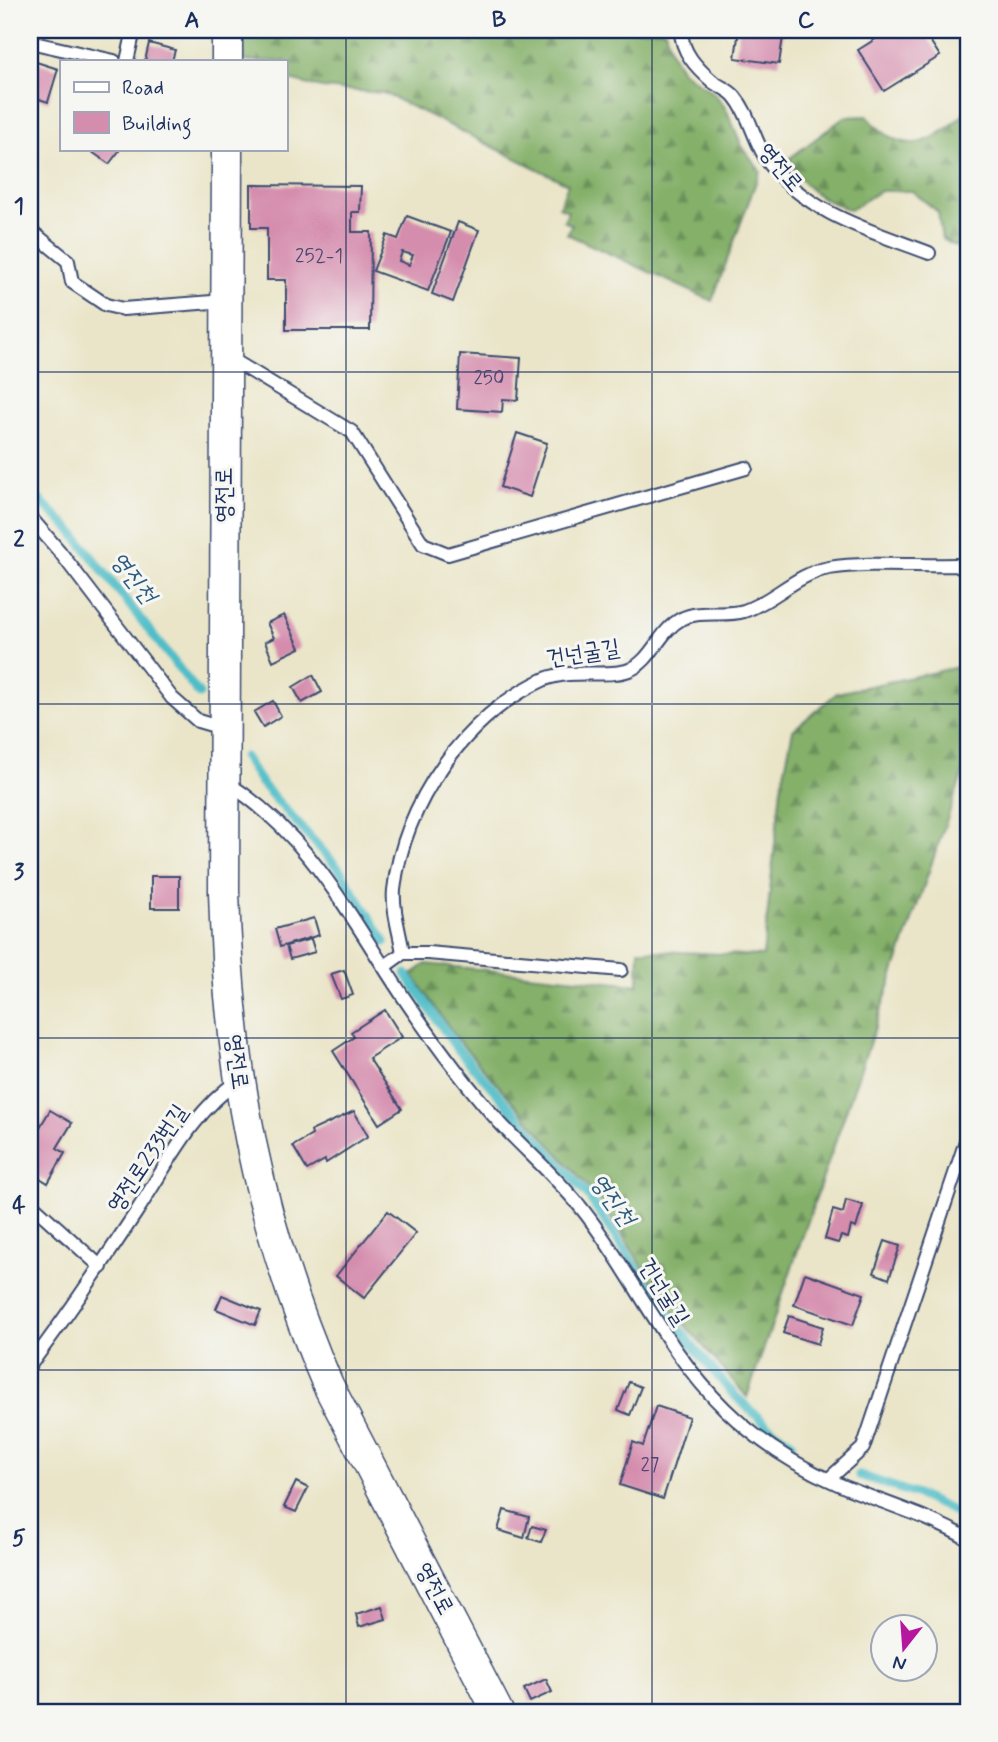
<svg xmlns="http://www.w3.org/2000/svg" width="998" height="1742" viewBox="0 0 998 1742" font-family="Mynerve,'Poor Story',sans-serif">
<defs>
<pattern id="forest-firs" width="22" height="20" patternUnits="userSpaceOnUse" patternTransform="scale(1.75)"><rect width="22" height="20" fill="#84b069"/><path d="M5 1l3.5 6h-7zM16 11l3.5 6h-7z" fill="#6b905a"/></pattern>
</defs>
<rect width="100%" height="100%" fill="#f6f6f2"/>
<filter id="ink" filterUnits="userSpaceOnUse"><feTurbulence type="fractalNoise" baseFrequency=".0143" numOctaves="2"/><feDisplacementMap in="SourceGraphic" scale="14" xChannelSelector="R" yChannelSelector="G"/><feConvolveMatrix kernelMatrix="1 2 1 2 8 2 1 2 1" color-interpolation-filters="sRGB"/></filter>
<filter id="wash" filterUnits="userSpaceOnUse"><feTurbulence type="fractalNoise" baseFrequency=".00686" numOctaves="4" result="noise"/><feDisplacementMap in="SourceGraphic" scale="28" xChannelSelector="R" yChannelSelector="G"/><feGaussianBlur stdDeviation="1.57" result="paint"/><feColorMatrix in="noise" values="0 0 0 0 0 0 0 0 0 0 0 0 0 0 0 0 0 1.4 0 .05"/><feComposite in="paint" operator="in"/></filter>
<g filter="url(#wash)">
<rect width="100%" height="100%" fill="#eae5c8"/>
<g fill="url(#forest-firs)" stroke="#507064" stroke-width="2">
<polygon points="242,30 665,30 671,52 682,71 715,94 726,109 742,146 760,171 712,301 567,234 572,225 564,221 568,211 559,207 568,184 384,93 322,88 285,79 285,61 243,61"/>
<path d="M968,110L967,252L942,239L938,212L912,191H880L850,210C823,200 798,187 790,158L845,117L867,116C903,160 933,145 968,110Z"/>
<polygon points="968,665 968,766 964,770 747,1397 666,1303 599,1199 458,1040 412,974 426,964 638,985 639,950 763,956 781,788 793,730 837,693"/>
</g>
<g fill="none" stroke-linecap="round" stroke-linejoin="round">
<g stroke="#50bdc8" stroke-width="9">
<polyline points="30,491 71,530 199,694"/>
<polyline points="244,757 261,783 339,869 385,942"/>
<polyline points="406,974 455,1046 589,1197 662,1307 697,1351 733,1394 769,1427 792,1443"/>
<polyline points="859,1475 918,1495 968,1518"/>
</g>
</g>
<g id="blocks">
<g fill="#d58dae" fill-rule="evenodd">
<polygon points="739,30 784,30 779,64 735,58"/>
<polygon points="890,30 923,30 940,56 884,91 858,50"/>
<polygon points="149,43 175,50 172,61 145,61"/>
<polygon points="30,60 58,69 48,102 30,96"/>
<polygon points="88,149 117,149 119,151 109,164"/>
<polygon points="251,185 361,186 360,212 352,212 352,232 371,232 370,330 286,330 286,280 267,280 267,228 251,228"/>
<path d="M407,216L451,232L428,291L373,271L387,235L398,239ZM402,252L413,255L409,265L399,261Z"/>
<polygon points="458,222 479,230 453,302 432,294"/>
<polygon points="460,354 521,358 518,400 503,399 502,412 457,409"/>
<polygon points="517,433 547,443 530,497 500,487"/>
<polygon points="284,615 300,648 273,661 265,642 274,638 267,623"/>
<polygon points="313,675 322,692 302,703 293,687"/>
<polygon points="273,701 281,716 263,727 254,712"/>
<rect x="151" y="876" width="28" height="32"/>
<polygon points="314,918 319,935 280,947 275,929"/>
<polygon points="311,939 315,952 290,959 286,946"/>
<polygon points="344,970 353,995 341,999 331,974"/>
<polygon points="385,1010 402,1037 369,1058 402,1109 379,1124 333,1051 354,1037 351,1032"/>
<polygon points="50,1110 72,1123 57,1148 65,1153 48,1183 30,1172 30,1144"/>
<polygon points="354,1111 368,1136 326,1163 325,1160 307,1170 293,1146 312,1135 311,1131"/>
<polygon points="846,1200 863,1205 856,1228 851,1226 848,1238 841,1236 838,1243 825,1239 833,1210 843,1213"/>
<polygon points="388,1211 416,1233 364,1298 336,1276"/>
<polygon points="885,1241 900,1246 889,1279 874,1273"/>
<polygon points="805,1273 864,1294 853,1325 794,1305"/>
<polygon points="222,1295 261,1311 255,1325 216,1309"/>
<polygon points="789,1316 823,1327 818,1344 783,1333"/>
<polygon points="629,1382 641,1387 630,1415 618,1410"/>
<polygon points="656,1406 689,1417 663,1499 620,1485 633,1442 643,1446"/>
<polygon points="296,1482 308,1488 296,1512 284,1507"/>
<polygon points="504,1510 529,1517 524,1538 498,1530"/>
<polygon points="532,1526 546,1530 541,1542 528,1538"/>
<polygon points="382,1606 386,1619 359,1627 356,1614"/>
<polygon points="546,1679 552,1692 530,1702 524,1689"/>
</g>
</g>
</g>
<g filter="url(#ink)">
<use href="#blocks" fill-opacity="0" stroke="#3a4a6e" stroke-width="2"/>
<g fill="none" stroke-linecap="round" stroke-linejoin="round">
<g stroke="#3a4a6e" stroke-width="16">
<g id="service">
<path d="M681,30C681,52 697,68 713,82C720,87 730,90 735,97C751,116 754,143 769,163C808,214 871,231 929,253"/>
<polyline points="30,42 114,61"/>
<polyline points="127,61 134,30"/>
<polyline points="30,230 68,261 72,282 106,305 123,309 225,301"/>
<polyline points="228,357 352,432 423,544 448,554 746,468"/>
<polyline points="30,517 60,552 172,698 198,721 225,729"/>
<path d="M226,782C312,837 349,916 404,998C433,1041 466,1085 500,1123C529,1154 561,1181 586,1214C635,1278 667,1353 725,1409C758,1441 796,1466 838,1484C882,1503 927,1515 968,1539"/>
<path d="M403,953C400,933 392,910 394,890C403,804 465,715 545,679C572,668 609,678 629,670C652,661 659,631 681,619C701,609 724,617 744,611C774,601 796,574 829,568C866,562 917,566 956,565L968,571"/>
<polyline points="385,966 403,953 428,953 621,970"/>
<polyline points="30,1203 101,1267"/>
<path d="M30,1365C68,1315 102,1264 137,1211C166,1167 193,1111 238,1081"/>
<polyline points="829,1479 863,1448 968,1135"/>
</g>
</g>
<g stroke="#3a4a6e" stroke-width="33">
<g id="tertiary">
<polyline points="227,61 227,30"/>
<path d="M227,149L224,892C229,1070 257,1221 328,1385L498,1712"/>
</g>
</g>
<use href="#service" stroke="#fff" stroke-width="12"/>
<use href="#tertiary" stroke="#fff" stroke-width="30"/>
</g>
</g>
<path fill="none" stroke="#1b2f5e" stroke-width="2" stroke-opacity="0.55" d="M346,30V1712M652,30V1712M30,372H968M30,704H968M30,1038H968M30,1370H968"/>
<g text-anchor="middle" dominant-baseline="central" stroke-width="6" stroke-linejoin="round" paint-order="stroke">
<g font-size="19" fill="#4a4672">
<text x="319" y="256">252-1</text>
<text x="489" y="378">250</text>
<text x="650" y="1465">27</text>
</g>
<g font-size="23" fill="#1b2f5e" stroke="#f6f6f2">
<text transform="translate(780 168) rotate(50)">영전로</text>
<text transform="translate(225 495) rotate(-90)">영전로</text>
<text transform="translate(583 654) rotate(-9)">건넌굴길</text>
<text transform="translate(236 1062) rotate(82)">영전로</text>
<text transform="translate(148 1159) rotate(-56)">영전로233번길</text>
<text transform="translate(663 1292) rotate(58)">건넌굴길</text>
<text transform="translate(434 1589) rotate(62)">영전로</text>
</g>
<g font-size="24" font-style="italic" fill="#2b5a7e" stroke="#f6f6f2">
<text transform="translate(133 578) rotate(52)">영진천</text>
<text transform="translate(612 1200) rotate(54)">영진천</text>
</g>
</g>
<rect width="998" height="1742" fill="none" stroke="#f6f6f2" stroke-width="77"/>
<rect x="60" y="60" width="228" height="91" fill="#f6f6f2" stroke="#9ea6b7" stroke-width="2"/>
<rect x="74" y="82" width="35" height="10" fill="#ffffff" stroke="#9ea6b7" stroke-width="2"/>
<text x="122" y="94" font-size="21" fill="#1b2f5e">Road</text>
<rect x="74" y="112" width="35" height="21" fill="#d58dae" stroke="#9ea6b7" stroke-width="2"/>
<text x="122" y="130" font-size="21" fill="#1b2f5e">Building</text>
<g transform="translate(904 1648) rotate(197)"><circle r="33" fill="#f6f6f2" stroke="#9ea6b7" stroke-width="2"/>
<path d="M0-5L12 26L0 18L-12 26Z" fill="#b5179e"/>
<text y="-10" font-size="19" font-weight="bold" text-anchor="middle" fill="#1b2f5e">N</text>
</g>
<rect x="38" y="38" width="922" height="1666" fill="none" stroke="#1b2f5e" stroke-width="2.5"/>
<g font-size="23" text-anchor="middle" font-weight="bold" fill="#1b2f5e">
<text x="192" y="27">A</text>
<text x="499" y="27">B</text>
<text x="806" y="27">C</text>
<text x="19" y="213">1</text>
<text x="19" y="546">2</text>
<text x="19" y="879">3</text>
<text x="19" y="1212">4</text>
<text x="19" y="1545">5</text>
</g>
</svg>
